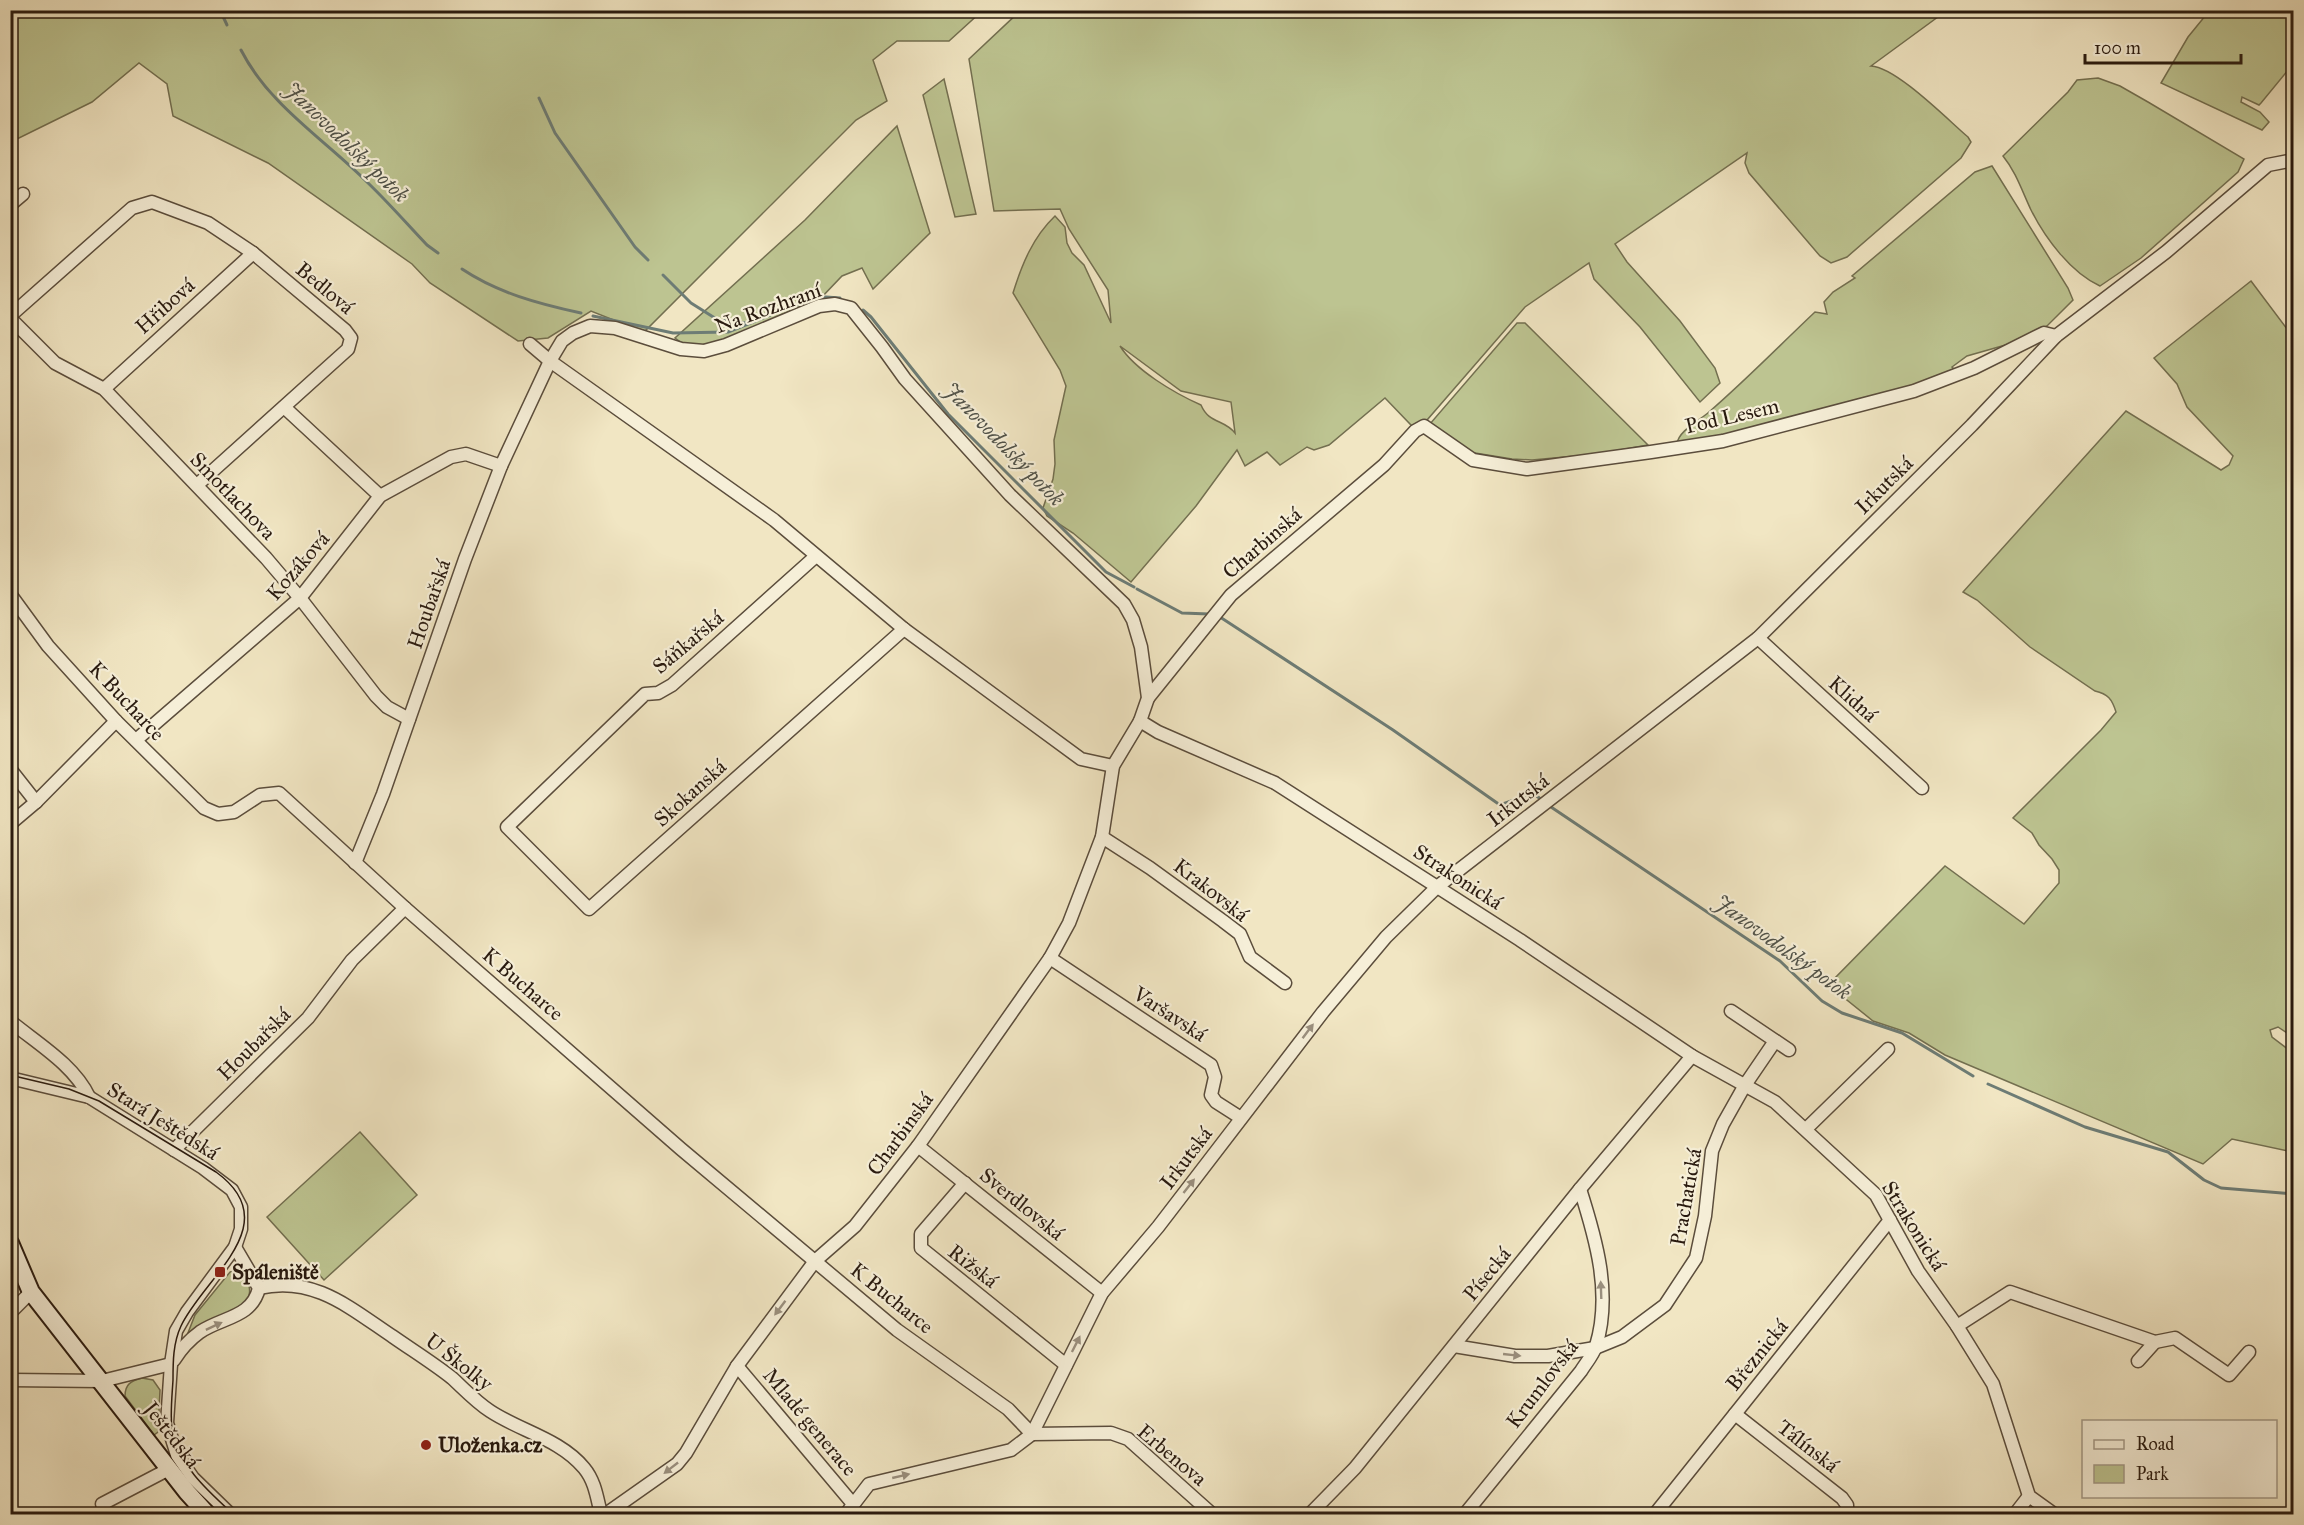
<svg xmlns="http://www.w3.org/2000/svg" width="2304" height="1525" viewBox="0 0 2304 1525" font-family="'IM FELL Great Primer',serif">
<rect width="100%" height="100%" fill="#f1e6c3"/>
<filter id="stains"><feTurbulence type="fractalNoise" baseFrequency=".00333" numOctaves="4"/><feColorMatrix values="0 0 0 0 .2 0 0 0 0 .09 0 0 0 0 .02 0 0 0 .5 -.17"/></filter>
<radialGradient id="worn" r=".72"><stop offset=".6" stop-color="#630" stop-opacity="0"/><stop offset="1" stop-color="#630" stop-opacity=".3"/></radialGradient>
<g fill="#bdc491" stroke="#736f50" stroke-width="1.5" fill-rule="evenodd">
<polygon points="2210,10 2293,11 2293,64 2261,103 2259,105 2242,97 2241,102 2260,112 2269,122 2262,130 2161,83 2188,37"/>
<polygon points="11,11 982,11 949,41 897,41 873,60 887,101 856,120 644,332 591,311 548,338 518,341 430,283 412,264 268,163 173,116 167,84 139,63 92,102 19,138 11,139"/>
<path d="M1020,11H1946L1871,66C1896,67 1948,120 1968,137L1971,142L1961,158L1847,257L1831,263L1820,256L1749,173L1745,163L1747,153L1615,244L1627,262L1680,321L1715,368L1720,383L1700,402L1640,327L1594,279L1589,263L1525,307L1427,420L1412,426L1385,398L1329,445L1314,450L1307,447L1280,465L1267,452L1245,466L1237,450L1196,506L1131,582L1073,533L1047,516L1043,508L1053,479L1055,464L1054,440L1066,386L1060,370L1013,293C1022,264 1033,237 1055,216L1065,227L1067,243L1072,253L1084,265L1111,323L1108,290L1069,229L1060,209L994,211L969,59ZM1120,346L1181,391L1231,402L1235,433C1224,419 1209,424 1201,405C1174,393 1135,370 1120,346Z"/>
<path d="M2098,78L2120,86L2148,102L2244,159L2238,172L2141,258L2100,286C2071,273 2045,238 2031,210C2022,191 2016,172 2003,156L2068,92L2077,80Z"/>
<polygon points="944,79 976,214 955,217 923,95"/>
<polygon points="897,126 930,233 873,289 862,268 842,276 818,301 710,345 686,346 675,338 805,220"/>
<path d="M1992,166L2068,288L2073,300L2047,326L2009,344L1967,356L1952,367L1954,369L1893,395L1801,414L1727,438L1677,444C1678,431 1699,421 1709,412C1746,380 1780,345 1815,312L1827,314L1824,302L1833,292L1855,278L1852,276L1975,172Z"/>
<path d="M2251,281L2293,337V1037L2278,1027L2270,1030L2272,1037L2293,1053V1152L2232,1139L2203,1164L1945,1055L1909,1033L1873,1021L1832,988L1835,978L1945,866L2024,924L2059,883V870L2052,859L2039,845L2032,833L2013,818L2101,730L2116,712C2112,699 2108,694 2095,691L2030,647L1977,600L1963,592L2126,411L2221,470L2229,465L2233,456L2187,407L2177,384L2154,358Z"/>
<polygon points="1517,323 1525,323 1648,445 1597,454 1532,460 1512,459 1469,452 1429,425"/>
<polygon points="360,1132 417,1195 324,1280 267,1217"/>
<path d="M237,1269L245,1273C249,1284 252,1292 247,1303L186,1338L195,1315L230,1272Z"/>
<path d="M142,1378L153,1380L160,1390L158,1432L154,1435L125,1396C125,1384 131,1381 142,1378Z"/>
</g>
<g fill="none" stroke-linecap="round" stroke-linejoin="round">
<g stroke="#6d7c75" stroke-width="3">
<polyline points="220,10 227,25"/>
<path d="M241,50C269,105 324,139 367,182C388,202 407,224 427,245L438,253"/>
<polyline points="539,98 555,133 635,247 648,260"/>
<path d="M462,269C498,293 539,304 581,313"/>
<polyline points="663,275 691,303 718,320 746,323"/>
<polyline points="863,310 871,317 948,414 1106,572 1134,587"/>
<polyline points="593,316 673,333 728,332 793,306 826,297 840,298"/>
<polyline points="1137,589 1182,613 1209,614"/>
<polyline points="1220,617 1393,730 1500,805 1533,793 1543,801"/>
<polyline points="1551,807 1780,961 1822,1001 1842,1013 1902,1033 1973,1076"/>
<polyline points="1988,1084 2085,1127 2168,1152 2204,1180 2221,1188 2294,1194"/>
</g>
<g stroke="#5b4d3c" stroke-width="15">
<g id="street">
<polyline points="10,205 23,194"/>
<polyline points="10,316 132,208 152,202 208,223 253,253 345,330 351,338 348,349 197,485"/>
<polyline points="10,318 55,363 104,389 266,558 300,598 376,696 387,707 409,719"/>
<polyline points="530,344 550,361 774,520 904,629 1081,759 1113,766"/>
<polyline points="104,389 253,253"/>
<polyline points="284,407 380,496"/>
<polyline points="816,556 672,685 658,693 645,694 507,827 589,909 904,629"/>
<polyline points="10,594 48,646 116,721 204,808 218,814 234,812 260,795 279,793 405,908 681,1149 897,1330 1008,1409 1032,1434"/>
<polyline points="1758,638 1922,788"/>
<polyline points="1148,698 1231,595 1384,465 1415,431 1424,426 1473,460 1527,469 1651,452 1723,441 1914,391 1974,368 2044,333 2056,336"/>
<polyline points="1140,721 1158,732 1275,783 1520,940 1692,1056 1775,1102 1876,1195 1918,1271 1957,1326 1993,1384 2029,1496 2054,1514"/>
<polyline points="136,740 300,598 380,496 451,457 466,454 501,466"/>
<polyline points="10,769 36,802"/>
<polyline points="10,824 36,802 116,721"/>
<polyline points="1102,837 1150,868 1223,921 1240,934 1250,957 1285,983"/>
<polyline points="355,863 383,794 465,559 501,466 550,361 562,341 573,333 590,326 615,328 681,349 704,351 726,345 819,306 835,304 851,308 882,347 905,379 1010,495 1124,604 1133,620 1141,647 1148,698 1140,721 1113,766 1102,837 1069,923 1050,958 918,1146 855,1226 815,1261 737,1366 686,1453 677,1464 606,1514"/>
<polyline points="1050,958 1211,1065 1215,1077 1211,1095 1216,1102 1241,1118"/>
<polyline points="1731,1011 1789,1050"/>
<path d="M10,1021C38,1044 74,1065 89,1097"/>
<polyline points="10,1078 89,1097 203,1168 232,1190 241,1207 241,1229 235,1247 187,1312 176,1331 171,1364 167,1423 177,1455 193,1478 230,1514"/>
<polyline points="1806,1129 1888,1049"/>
<polyline points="918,1146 1102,1293"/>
<polyline points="174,1150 308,1018 352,960 405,908"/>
<polyline points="965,1183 921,1234 921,1248 1066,1365"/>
<path d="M259,1288C313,1275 350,1308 392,1336C412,1350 433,1363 452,1378C464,1389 476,1402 490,1411C520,1431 560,1439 584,1468C595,1481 597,1498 601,1514"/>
<polyline points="10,1313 31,1292"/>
<polyline points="1957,1326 2010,1292 2155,1342 2175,1338 2229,1375 2249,1352"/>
<polyline points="1454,1346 1515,1356 1548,1356 1595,1348 1622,1337 1665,1305 1696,1258 1705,1216 1712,1151 1723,1124 1745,1085 1775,1041"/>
<path d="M174,1360C181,1349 189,1340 200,1332C222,1317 252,1318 259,1288L235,1247"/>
<polyline points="2138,1361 2155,1342"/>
<polyline points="737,1366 853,1504"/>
<polyline points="10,1380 102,1381 171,1364"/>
<polyline points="1735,1414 1842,1498 1847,1505 1847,1514"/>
<polyline points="1032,1434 1111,1433 1128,1439 1212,1514"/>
<polyline points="110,1514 105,1511 102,1504 169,1469"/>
<polyline points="846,1514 869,1484 1011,1450 1032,1434 1102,1293 1158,1227 1323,1012 1386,937 1437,887 1758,638 1972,425 2056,336 2166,252 2268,165 2294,160"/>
<polyline points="1310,1514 1355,1468 1580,1189 1692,1056"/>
<path d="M1465,1514L1581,1371C1586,1363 1593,1355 1596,1346C1612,1294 1596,1239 1580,1189"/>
<polyline points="1655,1514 1890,1220"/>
<polyline points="2015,1514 2029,1496"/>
</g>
</g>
<g stroke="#291a0f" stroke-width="20">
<polyline id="secondary" points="10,1243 31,1292 187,1492 207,1514"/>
</g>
<use href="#street" stroke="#f6efd8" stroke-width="12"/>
<use href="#secondary" stroke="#f6efd8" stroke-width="16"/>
<path stroke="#291a0f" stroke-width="1.5" d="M10,1075L69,1089L99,1101L216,1172C288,1224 204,1277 181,1326C173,1343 173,1362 173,1380C172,1397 170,1414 172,1430C178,1465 209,1492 233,1514"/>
</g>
<defs><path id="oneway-solid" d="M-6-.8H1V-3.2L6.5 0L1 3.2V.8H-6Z" transform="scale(1.5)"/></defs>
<g fill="#9a8f7e">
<use href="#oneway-solid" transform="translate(1308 1031) rotate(-53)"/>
<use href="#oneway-solid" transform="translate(1189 1186) rotate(-52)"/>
<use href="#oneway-solid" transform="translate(1601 1290) rotate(-92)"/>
<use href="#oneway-solid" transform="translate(780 1308) rotate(127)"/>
<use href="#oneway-solid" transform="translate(214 1326) rotate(-25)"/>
<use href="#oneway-solid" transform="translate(1076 1344) rotate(-63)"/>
<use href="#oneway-solid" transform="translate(1512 1355) rotate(6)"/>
<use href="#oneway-solid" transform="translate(671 1468) rotate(142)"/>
<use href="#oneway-solid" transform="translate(901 1476) rotate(-13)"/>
</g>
<g fill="#8f2418" stroke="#f6efd8" stroke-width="2">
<rect x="214" y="1266" width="12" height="12" rx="3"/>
<circle cx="426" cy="1445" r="6"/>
</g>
<g text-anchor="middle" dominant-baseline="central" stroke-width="4.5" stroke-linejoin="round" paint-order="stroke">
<g font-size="21" fill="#291a0f" stroke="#f6efd8">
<text transform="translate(325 288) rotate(40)">Bedlová</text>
<text transform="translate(165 306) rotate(-42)">Hřibová</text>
<text transform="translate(768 308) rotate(-20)">Na Rozhraní</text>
<text transform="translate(1732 416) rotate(-13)">Pod Lesem</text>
<text transform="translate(1884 485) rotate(-45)">Irkutská</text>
<text transform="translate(233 496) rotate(46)">Smotlachova</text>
<text transform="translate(1262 543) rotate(-41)">Charbinská</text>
<text transform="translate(298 566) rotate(-49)">Kozáková</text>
<text transform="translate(429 604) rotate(-71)">Houbařská</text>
<text transform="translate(688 642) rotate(-40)">Sáňkařská</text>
<text transform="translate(1853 699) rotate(42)">Klidná</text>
<text transform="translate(127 701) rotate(47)">K Bucharce</text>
<text transform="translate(690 793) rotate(-42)">Skokanská</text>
<text transform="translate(1518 800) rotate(-38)">Irkutská</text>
<text transform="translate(1458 877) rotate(33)">Strakonická</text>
<text transform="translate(1211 890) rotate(38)">Krakovská</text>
<text transform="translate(523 984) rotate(41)">K Bucharce</text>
<text transform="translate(1170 1014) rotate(33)">Varšavská</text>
<text transform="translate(254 1044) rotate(-45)">Houbařská</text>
<text transform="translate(163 1121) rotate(32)">Stará Ještědská</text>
<text transform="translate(900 1134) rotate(-54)">Charbinská</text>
<text transform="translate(1186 1158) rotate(-53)">Irkutská</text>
<text transform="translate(1686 1197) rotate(-80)">Prachatická</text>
<text transform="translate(1022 1204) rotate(39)">Sverdlovská</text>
<text transform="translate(1914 1226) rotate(58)">Strakonická</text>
<text transform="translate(973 1266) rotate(38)">Rižská</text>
<text transform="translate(1487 1274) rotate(-51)">Písecká</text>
<text transform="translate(892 1298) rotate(39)">K Bucharce</text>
<text transform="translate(1757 1355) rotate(-51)">Březnická</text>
<text transform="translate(459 1362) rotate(38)">U Školky</text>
<text transform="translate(1542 1384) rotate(-53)">Krumlovská</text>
<text transform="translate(810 1422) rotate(50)">Mladé generace</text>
<text transform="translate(172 1435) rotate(52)">Ještědská</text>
<text transform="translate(1808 1446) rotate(38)">Tálínská</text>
<text transform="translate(1172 1455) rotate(40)">Erbenova</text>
</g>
<g font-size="21" font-weight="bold" fill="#291a0f" stroke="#f6efd8" text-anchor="start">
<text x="232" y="1272">Spáleniště</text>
<text x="438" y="1445">Uloženka.cz</text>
</g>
<g font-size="22" font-style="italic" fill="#51534a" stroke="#f6efd8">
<text transform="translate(347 142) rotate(44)">Janovodolský potok</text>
<text transform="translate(1004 444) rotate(46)">Janovodolský potok</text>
<text transform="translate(1783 947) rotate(36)">Janovodolský potok</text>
</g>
</g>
<rect width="2304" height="1525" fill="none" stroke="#f1e6c3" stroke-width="36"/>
<rect x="12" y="12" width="2280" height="1501" fill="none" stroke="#291a0f" stroke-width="3"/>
<rect x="18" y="18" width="2268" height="1489" fill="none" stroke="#291a0f" stroke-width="1.5"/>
<rect x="2082" y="1420" width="195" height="78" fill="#f6efd8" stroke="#a49a88" stroke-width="1.5"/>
<rect x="2094" y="1440" width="30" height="9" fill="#f6efd8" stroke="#a49a88" stroke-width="1.5"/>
<text x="2136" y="1450" font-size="18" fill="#291a0f">Road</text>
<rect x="2094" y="1465" width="30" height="18" fill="#bdc491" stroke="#a49a88" stroke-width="1.5"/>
<text x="2136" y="1480" font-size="18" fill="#291a0f">Park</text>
<path d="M2085 54v9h156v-9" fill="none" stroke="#291a0f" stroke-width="3"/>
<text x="2094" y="54" font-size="18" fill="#291a0f" stroke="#f6efd8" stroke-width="4.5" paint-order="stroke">100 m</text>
<rect width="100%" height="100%" filter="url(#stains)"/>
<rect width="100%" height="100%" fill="url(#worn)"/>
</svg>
